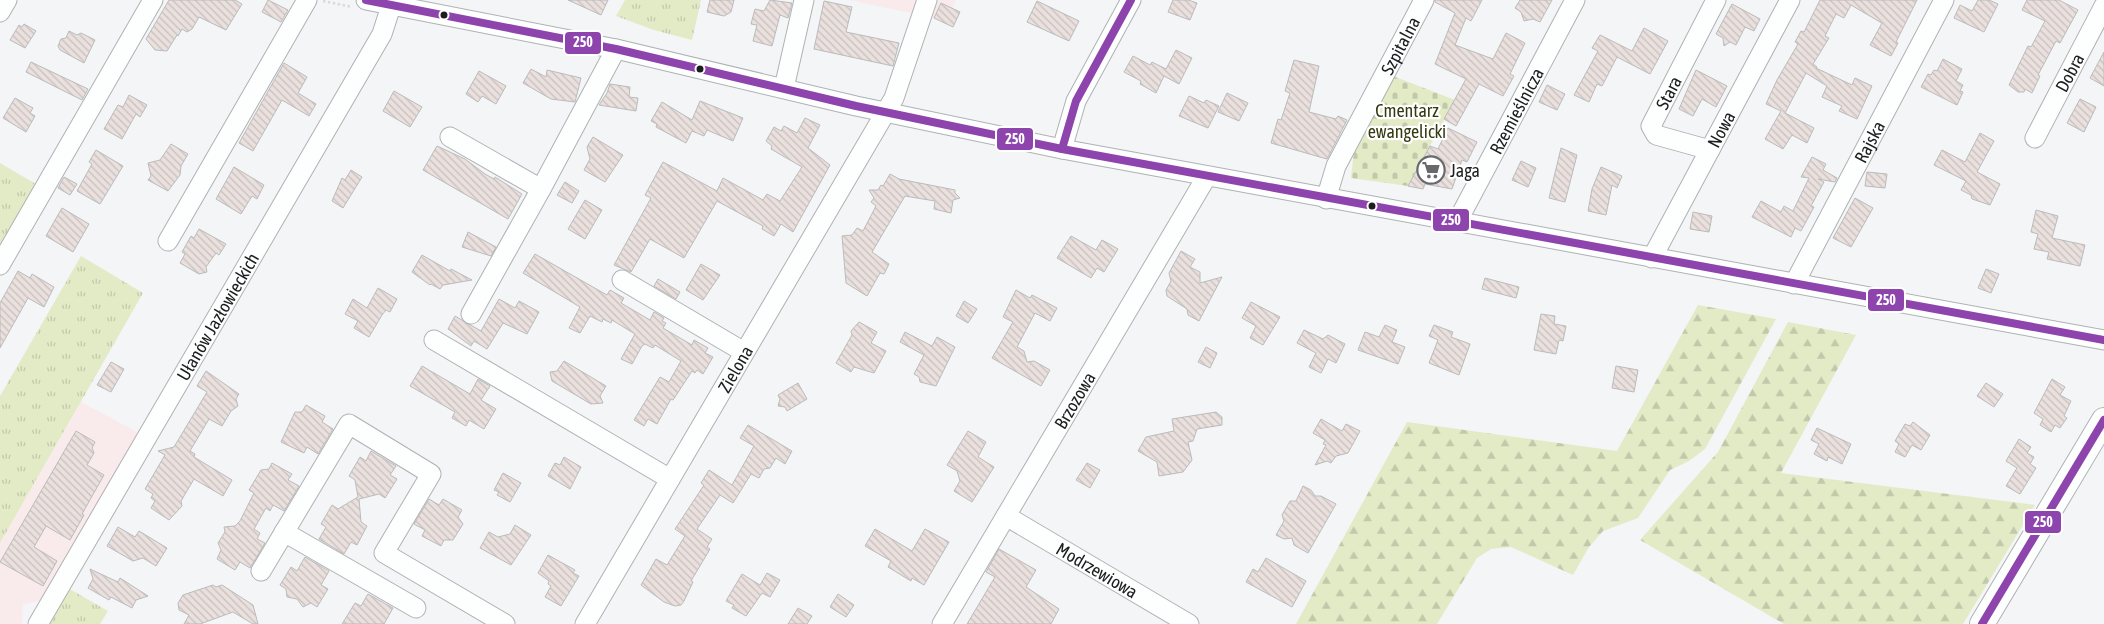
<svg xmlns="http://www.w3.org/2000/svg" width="2104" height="624" viewBox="0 0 2104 624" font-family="'Asap Condensed',sans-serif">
<defs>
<pattern id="grass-tufts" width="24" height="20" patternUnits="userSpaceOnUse" patternTransform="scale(1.25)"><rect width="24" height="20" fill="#e3eac6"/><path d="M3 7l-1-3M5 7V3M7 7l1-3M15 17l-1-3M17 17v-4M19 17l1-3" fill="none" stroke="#c2c8aa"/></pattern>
<pattern id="forest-firs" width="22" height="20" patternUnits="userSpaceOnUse" patternTransform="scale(1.25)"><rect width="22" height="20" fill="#e3eac6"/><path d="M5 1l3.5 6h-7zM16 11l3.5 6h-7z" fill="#c2c8aa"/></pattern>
<pattern id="cemetery-stones" width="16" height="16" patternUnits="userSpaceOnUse" patternTransform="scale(1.25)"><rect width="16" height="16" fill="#e3eac6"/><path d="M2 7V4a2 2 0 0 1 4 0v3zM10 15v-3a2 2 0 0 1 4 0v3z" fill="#c2c8aa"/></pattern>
<pattern id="building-back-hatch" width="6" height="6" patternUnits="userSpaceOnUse" patternTransform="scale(1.25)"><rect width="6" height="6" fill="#eae0de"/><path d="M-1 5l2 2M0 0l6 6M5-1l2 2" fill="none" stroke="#c8c0be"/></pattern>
</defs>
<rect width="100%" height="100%" fill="#f3f5f7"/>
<g fill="#f9ebec">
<polygon points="849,0 956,0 945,23 934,18"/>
<polygon points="81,402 141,434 45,599 23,605 22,624 0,624 0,543"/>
</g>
<g fill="url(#grass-tufts)">
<polygon points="625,0 701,0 692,40 654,30 616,16"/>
<polygon points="0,163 39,186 0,253"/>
<polygon points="81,256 143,293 0,543 0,396"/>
<polygon points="66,587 108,611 100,624 44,624"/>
</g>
<g fill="url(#forest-firs)">
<polygon points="1698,305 1776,319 1705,449 1689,461 1670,470 1638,518 1603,531 1589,547 1573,575 1511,547 1491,549 1477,558 1437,624 1296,624 1407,422 1617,451"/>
<polygon points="1788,322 1856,335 1781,473 2035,505 1963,624 1784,624 1640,540 1718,452"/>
</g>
<polygon fill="url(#cemetery-stones)" points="1393,76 1455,100 1408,186 1351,178 1354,151"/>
<g fill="url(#building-back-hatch)" stroke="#bbbbbc">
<polygon points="169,0 235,0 242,4 226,30 199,17 192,29 187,32 182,29 178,36 177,35 167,51 155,50 146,39"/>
<polygon points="268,0 288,10 281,22 262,12"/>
<polygon points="568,0 608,0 601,15"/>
<polygon points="710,0 734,0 731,12 724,16 707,12"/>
<polygon points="770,0 792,3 788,18 780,15 772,46 753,41 757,25 751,24 755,9 764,11"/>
<polygon points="1173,0 1188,0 1197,3 1190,20 1168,12"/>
<polygon points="1435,0 1482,0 1471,21 1466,18 1455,45 1493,59 1506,33 1525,43 1510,74 1514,76 1503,96 1479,84 1456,126 1444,119 1466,79 1435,64 1455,13 1435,2"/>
<polygon points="1520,0 1552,0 1540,22 1533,19 1524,21 1521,12 1515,8"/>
<polygon points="1820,0 1917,0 1896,42 1898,43 1891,56 1870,45 1882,23 1880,22 1851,5 1844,18 1836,14 1825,36 1829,38 1813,64 1817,67 1816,68 1852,85 1855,78 1872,86 1857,119 1839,111 1842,106 1822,97 1827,86 1806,73 1785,113 1814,128 1807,143 1792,135 1783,149 1765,139 1781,111 1766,104 1777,80 1798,44 1795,42 1801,31 1804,32"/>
<polygon points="1978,0 1989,0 1998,4 1984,32 1954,18 1960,5 1972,11"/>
<polygon points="2027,0 2059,0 2078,10 2060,43 2056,41 2038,75 2040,76 2032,93 2025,89 2024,92 2018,92 2009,85 2028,46 2031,47 2045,21 2022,10"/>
<polygon points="824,1 852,7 846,32 899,43 893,66 814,49"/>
<polygon points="1037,1 1079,21 1069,41 1027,22"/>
<polygon points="941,3 960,12 953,27 934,18"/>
<polygon points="1732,4 1760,19 1754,31 1745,27 1736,45 1730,42 1724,46 1723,38 1716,34"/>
<polygon points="24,24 36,31 25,48 10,40 19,25 22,27"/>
<polygon points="1644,28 1668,41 1650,74 1617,57 1602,86 1597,84 1589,102 1574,95 1598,51 1592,48 1600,35 1632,51"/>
<polygon points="69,31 77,35 81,33 95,40 84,63 60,50 58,46 61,39 66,38"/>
<polygon points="1176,50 1192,58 1179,84 1164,76 1156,93 1140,84 1141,81 1124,72 1133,56 1150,65 1152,62 1166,69"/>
<polygon points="2104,52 2104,86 2090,78"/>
<polygon points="1943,59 1962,69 1956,81 1963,85 1960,91 1963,92 1957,105 1921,87 1928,74 1931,75 1934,70 1937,71"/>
<polygon points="1294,60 1319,66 1309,112 1336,119 1338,116 1347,120 1327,159 1271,143 1278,119 1281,120 1290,93 1285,91"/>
<polygon points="31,62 88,89 82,100 26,72"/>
<polygon points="284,63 307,77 298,93 316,104 309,116 282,100 253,151 239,143"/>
<polygon points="531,69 546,77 547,70 581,78 575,102 551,99 523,83"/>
<polygon points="1696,70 1727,86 1716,107 1702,99 1693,116 1679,109"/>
<polygon points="479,71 506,86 496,104 482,96 478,102 466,94"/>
<polygon points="610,84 630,87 629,97 638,98 636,111 599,105 607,93"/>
<polygon points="1547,85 1565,94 1557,110 1539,102"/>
<polygon points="394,91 422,107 410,127 383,111"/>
<polygon points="1227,93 1248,103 1239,121 1218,112"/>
<polygon points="129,95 147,105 140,117 136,114 122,139 104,129 118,105 123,107"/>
<polygon points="1189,96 1204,103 1206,100 1219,106 1208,128 1179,116"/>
<polygon points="15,98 33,108 30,113 35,116 26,132 3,118"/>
<polygon points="2080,99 2096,107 2084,132 2067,123"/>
<polygon points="700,101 743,118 733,141 707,130 704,136 692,131 686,143 656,127 657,124 651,121 662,102 692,120"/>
<polygon points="805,118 820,125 808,148 830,165 793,232 781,224 774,236 762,229 763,226 717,201 684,258 650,239 631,272 614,265 651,198 645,195 663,162 717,191 723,178 763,200 767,194 780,201 802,167 771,149 772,146 766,141 774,127 781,131 784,126 797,133"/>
<polygon points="1448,128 1477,142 1467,162 1462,160 1452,189 1425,184 1423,189 1408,186 1430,146 1438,149"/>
<polygon points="1980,133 1994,141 1977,172 2000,184 1990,205 1972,199 1971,195 1961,190 1966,181 1934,165 1942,150 1965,162"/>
<polygon points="593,137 623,155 605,182 584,170 590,159 587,147"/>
<polygon points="171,144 188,154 181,166 180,175 168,191 148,180 151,176 148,163 160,160"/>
<polygon points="437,146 465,159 485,174 494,179 495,177 522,194 508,219 423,170"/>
<polygon points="1561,148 1577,155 1565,202 1549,198"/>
<polygon points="96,150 123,166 100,204 77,191 92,164 89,162"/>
<polygon points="1812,157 1826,164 1823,170 1837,178 1835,182 1818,179 1824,182 1811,206 1814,207 1801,231 1795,228 1791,237 1752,217 1761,201 1781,212 1784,206 1793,211 1809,178 1801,177"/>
<polygon points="1521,161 1536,168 1528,187 1512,180"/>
<polygon points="234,167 264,185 257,199 252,196 241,214 216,199"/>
<polygon points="1601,167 1622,176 1617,188 1612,185 1606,215 1588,211 1592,189"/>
<polygon points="351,170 362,177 343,208 332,201 342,178 345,180"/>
<polygon points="1867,172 1887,174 1885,188 1865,186"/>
<polygon points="890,174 899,179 955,190 955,193 960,198 953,200 951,213 934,209 935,201 905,196 872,252 889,264 884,274 880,273 867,296 846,283 842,236 852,235 857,228 863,231 876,206 871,202 874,198 869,190 878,190 881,185 883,186"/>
<polygon points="64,177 77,184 70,195 58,188"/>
<polygon points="565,182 579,191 572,203 557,195"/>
<polygon points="1855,198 1873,208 1851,247 1833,238"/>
<polygon points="585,200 602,210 585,239 568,229"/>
<polygon points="62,208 89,224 73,252 46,236"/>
<polygon points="2036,210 2058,216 2052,238 2085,245 2080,266 2047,259 2049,252 2034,249 2038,234 2031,232"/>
<polygon points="1693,212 1712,216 1709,232 1690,229"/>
<polygon points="199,229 226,244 219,255 216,253 206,267 207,272 199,274 180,263 185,254 182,252 191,236 194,238"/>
<polygon points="468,232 496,247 491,256 462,247"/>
<polygon points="1071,236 1096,250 1102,240 1118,249 1104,272 1097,268 1091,278 1057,258"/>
<polygon points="1181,251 1195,259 1190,267 1200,272 1200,283 1222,277 1199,321 1188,315 1187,309 1167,296 1166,290 1171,281 1169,273"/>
<polygon points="535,254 607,295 610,290 624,298 621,303 650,320 654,312 664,318 662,321 666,323 663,328 692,345 694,340 708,348 705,353 713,357 703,374 697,370 695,373 692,371 673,400 671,399 657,424 648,419 644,426 634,420 660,377 669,382 681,361 655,345 653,348 645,344 642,346 632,364 621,359 635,334 612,320 611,323 603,319 602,322 590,316 580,333 569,328 580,307 523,273"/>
<polygon points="422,255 450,271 451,269 472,280 443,285 440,289 431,284 430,285 412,272"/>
<polygon points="701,264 720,275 703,300 686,290"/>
<polygon points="1986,269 1999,274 1991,293 1978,288"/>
<polygon points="18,271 30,278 32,274 54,287 44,307 28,298 0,348 0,303"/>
<polygon points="1485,278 1519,287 1516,298 1482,289"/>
<polygon points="658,279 680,292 676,299 654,286"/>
<polygon points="378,288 397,299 390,312 386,310 382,315 369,337 354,328 358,321 345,314 353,299 367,308"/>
<polygon points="1016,290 1030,298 1032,295 1057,308 1050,321 1035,313 1017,347 1024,351 1027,362 1034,361 1050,370 1041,386 992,358 1013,322 1003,317"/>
<polygon points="499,299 515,308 519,301 539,312 527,334 503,323 487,349 474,341 471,346 448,329 455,316 481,331"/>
<polygon points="964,301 977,309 968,323 956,316"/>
<polygon points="1251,302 1280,317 1263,345 1250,338 1256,326 1242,318"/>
<polygon points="1541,314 1555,316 1554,324 1566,326 1563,341 1559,340 1556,354 1534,350"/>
<polygon points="859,322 877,332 871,343 886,351 874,373 854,367 851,372 836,363 852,335 851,331"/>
<polygon points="1385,325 1397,330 1392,342 1405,347 1398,364 1358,350 1365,332 1379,337"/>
<polygon points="1434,325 1453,332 1451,337 1470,344 1459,375 1429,363 1438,340 1429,336"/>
<polygon points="1304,330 1323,339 1328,335 1345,344 1336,363 1328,359 1321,373 1309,367 1316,353 1297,343"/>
<polygon points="905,332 932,346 937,337 955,347 936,386 920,382 919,377 914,374 924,355 900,342"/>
<polygon points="1206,347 1217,353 1210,368 1198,362"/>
<polygon points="564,361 606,386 600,396 603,403 591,404 552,381 550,372 557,371"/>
<polygon points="111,362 124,369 111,392 97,385"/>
<polygon points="422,366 470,394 478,379 490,386 481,400 496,409 484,429 469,420 466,426 452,418 455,412 410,386"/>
<polygon points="1616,366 1638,370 1634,392 1612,388"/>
<polygon points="206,371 239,394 236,399 238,406 231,411 222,426 209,419 190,451 195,454 194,457 232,480 223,496 194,479 181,501 182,506 169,520 151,508 155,501 151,498 153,494 145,489 165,455 158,451 174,447 207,392 197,386"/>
<polygon points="2052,379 2065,387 2060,395 2071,401 2064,416 2067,418 2060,428 2055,425 2051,432 2040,425 2043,419 2034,413"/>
<polygon points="798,383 807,399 787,411 785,407 778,406 780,399 778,395"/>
<polygon points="1986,383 2003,394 1994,407 1977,396"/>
<polygon points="306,405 325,416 322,422 333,429 318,454 307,447 304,453 281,442 295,412 302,412"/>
<polygon points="1216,412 1222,417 1222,425 1197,429 1193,441 1188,442 1192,460 1183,472 1159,476 1157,462 1138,451 1146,437 1174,431 1172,419"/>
<polygon points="1321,419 1342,431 1346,424 1360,431 1348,453 1336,456 1331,463 1327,461 1315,465 1326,445 1323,444 1325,440 1313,433"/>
<polygon points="1913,422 1930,435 1921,450 1912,445 1905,457 1895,452 1899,444 1895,441 1905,424 1910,426"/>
<polygon points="748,425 792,451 785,464 776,458 770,468 764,469 759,478 751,474 733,503 720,495 697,529 712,539 707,547 710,549 691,581 693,582 684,601 681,605 675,606 664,602 641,585 656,559 667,565 685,536 675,529 704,485 701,483 709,470 732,485 754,446 740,438"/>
<polygon points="1817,428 1851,444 1842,464 1828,457 1827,461 1814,454 1819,444 1811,440"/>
<polygon points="76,431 95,442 92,448 94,453 87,465 104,475 82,514 84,515 70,540 46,526 34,547 57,561 43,586 0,562"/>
<polygon points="968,431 986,442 978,457 994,467 972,502 954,491 960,481 957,471 947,465"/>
<polygon points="2019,439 2031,447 2027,453 2034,457 2030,464 2036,468 2020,494 2006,486 2017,468 2006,461"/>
<polygon points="371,451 396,466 390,475 397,479 385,498 379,494 359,499 361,522 367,526 357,545 351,542 344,554 319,539 326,527 321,524 332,505 338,509 358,497 355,480 349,476 360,457 366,461"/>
<polygon points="564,457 581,467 570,489 548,476 555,463 560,465"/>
<polygon points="272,463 292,474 288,480 299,486 284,511 273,505 270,511 266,508 254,529 260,533 257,539 265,543 250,568 240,562 235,570 217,559 221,550 218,543 225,532 224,527 235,526 240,521 254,493 249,490 261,470 269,469"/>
<polygon points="1087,463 1100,470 1090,488 1076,480"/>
<polygon points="503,473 521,483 510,502 497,495 499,492 494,490"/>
<polygon points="1303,486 1311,490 1315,496 1321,496 1336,504 1308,553 1294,545 1292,538 1284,539 1276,535 1284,521 1282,515 1290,501 1296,501"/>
<polygon points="429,499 439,505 443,499 462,510 458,517 463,524 453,540 444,540 441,546 422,536 425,530 414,524"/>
<polygon points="515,525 531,535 511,565 480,548 489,532 498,537 510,534"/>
<polygon points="118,527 135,537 139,531 167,548 156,566 143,558 133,561 107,546"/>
<polygon points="875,529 912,551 925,529 949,542 924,585 912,578 911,581 888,567 891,561 865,546"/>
<polygon points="999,549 1036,570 1026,587 1059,609 1051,624 967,624 995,577 986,572"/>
<polygon points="548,555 575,570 573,573 579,576 561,606 545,597 551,586 548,584 549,581 538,573"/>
<polygon points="305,557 329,571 321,585 328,589 317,607 311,603 303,607 297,599 287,597 286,589 280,585 291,567 297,571"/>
<polygon points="1266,558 1306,581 1292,607 1246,582 1253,569 1258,572"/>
<polygon points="90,569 118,582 120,578 148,596 136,600 132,608 111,597 109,600 88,588 93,579"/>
<polygon points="767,573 780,580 770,597 762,593 746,616 732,608 734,605 726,601 742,574 760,585"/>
<polygon points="213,585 216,587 222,585 253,605 258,624 253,624 233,612 200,624 184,624 189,615 179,610 178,603 183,595"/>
<polygon points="368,594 393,608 384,624 342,624 355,603 361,606"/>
<polygon points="838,594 854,605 846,617 830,607"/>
<polygon points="798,608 812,616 807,624 788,624"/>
</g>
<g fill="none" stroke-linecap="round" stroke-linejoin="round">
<g stroke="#b0b1b3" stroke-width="21">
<g id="minor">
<polyline points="366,0 616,49 856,106 1062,149 2104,340"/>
<polyline points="0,12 7,0"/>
<polyline points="784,88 804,0"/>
<polyline points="450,137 541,189"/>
<path id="s1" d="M2035,138L2104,6"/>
<polyline points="1062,149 1076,101 1131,0"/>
<path id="s2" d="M1710,150L1656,135L1651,126L1716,0"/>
<path id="s3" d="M1326,199L1336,166L1424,0"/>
<path id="s4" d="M1457,222L1575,0"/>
<polyline points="168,241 307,0"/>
<path id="s5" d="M1652,258L1790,0"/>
<polyline points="0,265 153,0"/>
<polyline points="622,280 744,352"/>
<path id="s6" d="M1794,284L1944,0"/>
<polyline points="471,314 541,189 616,49"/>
<polyline points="434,340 670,479"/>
<path id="s7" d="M1006,516L1189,624"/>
<polyline points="284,532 416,608"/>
<polyline points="261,571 349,424 431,474 384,553 505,624"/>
<path id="s8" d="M38,624L382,34L391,6"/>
<path id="s9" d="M585,624L894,98L927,0"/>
<path id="s10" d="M942,624L1207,176"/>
</g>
</g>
<g stroke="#b0b1b3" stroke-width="26">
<polyline id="major" points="1982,624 2104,420"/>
</g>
<polyline stroke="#dadada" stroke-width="2.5" stroke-dasharray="2.5 2.5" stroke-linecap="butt" points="323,1 352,7"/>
<use href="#minor" stroke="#fdfefe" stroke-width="19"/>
<use href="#major" stroke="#fdfefe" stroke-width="24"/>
<g stroke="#fff" stroke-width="11">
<g id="bus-1">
<polyline points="366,0 616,49 856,106 1062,149 2104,340"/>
<polyline points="1062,149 1076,101 1131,0"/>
<polyline points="1982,624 2104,420"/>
</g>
</g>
<use href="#bus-1" stroke="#8e44ad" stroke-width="8"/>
</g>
<defs>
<g id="supermarket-ring" transform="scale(1.4375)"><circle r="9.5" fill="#fff" stroke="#67696a" stroke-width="1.5"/><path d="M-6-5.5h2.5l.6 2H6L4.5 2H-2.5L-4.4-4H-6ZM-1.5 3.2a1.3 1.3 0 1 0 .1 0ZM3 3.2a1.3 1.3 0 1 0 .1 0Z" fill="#67696a"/></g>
</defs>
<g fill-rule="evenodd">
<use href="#supermarket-ring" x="1431" y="170"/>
</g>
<g fill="#1c1d1e" stroke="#fff" stroke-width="2">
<circle cx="444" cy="15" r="4.5"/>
<circle cx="700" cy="69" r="4.5"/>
<circle cx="1372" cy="206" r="4.5"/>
</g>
<g text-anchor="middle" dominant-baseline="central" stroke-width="4.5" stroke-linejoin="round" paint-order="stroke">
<g font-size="18" fill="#1c1d1e" stroke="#fff">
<text stroke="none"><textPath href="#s3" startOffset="171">Szpitalna</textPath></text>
<text stroke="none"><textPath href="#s1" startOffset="74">Dobra</textPath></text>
<text stroke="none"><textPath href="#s2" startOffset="104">Stara</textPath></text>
<text stroke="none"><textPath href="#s4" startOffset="126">Rzemieślnicza</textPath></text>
<text stroke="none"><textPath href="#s5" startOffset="146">Nowa</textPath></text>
<text stroke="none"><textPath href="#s6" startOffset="161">Rajska</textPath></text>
<text stroke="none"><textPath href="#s8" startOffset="356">Ułanów Jazłowieckich</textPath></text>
<text stroke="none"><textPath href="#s9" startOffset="296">Zielona</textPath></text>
<text stroke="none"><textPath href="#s10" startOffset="260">Brzozowa</textPath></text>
<text stroke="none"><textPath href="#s7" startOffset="106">Modrzewiowa</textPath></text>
</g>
<g font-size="18" fill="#343911" stroke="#fff">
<text x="1407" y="110">Cmentarz<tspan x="1407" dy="21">ewangelicki</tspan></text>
</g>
<g font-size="18" fill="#1c1d1e" stroke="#fff" text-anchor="start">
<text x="1450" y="170">Jaga</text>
</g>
</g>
<g stroke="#fff" stroke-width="2">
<rect x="564" y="31" width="38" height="24" rx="5" fill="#8e44ad"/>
<rect x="996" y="127" width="38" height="24" rx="5" fill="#8e44ad"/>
<rect x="1432" y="208" width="38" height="24" rx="5" fill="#8e44ad"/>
<rect x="1867" y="288" width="38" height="24" rx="5" fill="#8e44ad"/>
<rect x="2024" y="510" width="38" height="24" rx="5" fill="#8e44ad"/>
</g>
<g font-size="14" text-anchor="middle" font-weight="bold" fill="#fff">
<text x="583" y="47">250</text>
<text x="1015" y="144">250</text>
<text x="1451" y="225">250</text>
<text x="1886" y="305">250</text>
<text x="2043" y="527">250</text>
</g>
</svg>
